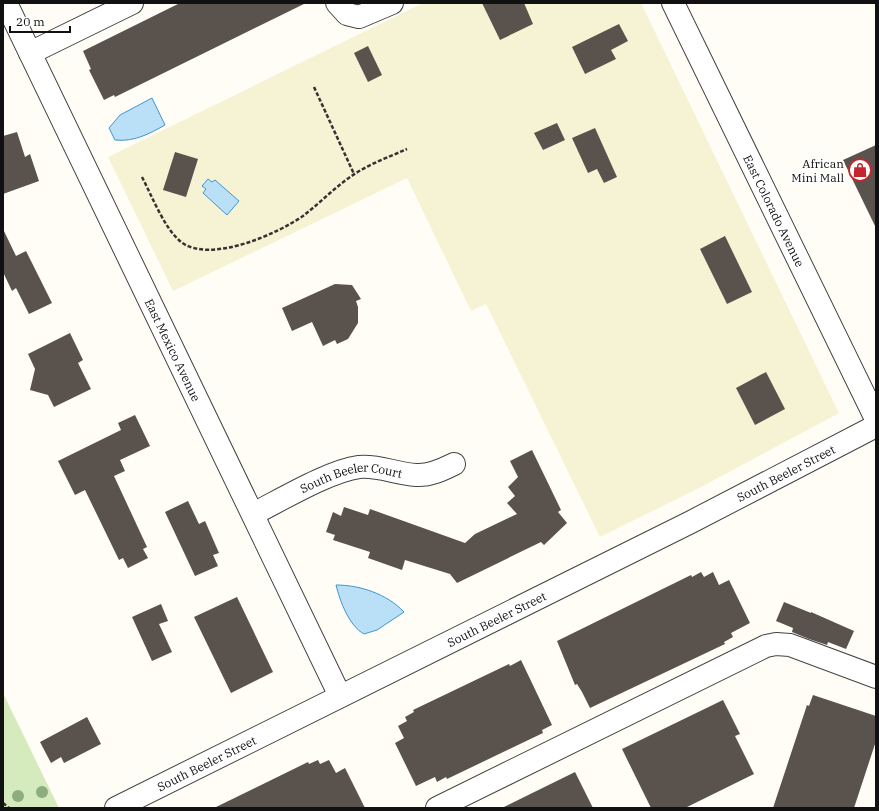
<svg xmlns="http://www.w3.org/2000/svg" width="879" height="811" viewBox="0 0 879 811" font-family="'IBM Plex Serif',serif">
<rect width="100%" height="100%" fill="#fffdf5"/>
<polygon fill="#f6f3d4" points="423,3 641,3 839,413 705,485 600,537 486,304 471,311 407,178 173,291 108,157"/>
<polygon fill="#d5ebbd" points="3,693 59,808 3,808"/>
<g fill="#b9e0f7" stroke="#3f96cf">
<path d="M152,98L165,125C149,134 134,142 115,140L109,128L120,115Z"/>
<polygon points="208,179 212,182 215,180 239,201 227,215 203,193 206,189 202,186"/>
<path d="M336,585C360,585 387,594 404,612L377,630L364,634C349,626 340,601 336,585Z"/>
</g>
<g fill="#5a524d">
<polygon points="180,3 306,3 115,97 114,95 104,100 89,70 91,69 83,51"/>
<polygon points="482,3 524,3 533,24 500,40"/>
<polygon points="619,24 628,41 611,50 616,59 585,74 572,47"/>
<polygon points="368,46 382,75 368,82 354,53"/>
<polygon points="557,123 565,140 543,150 534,133"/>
<polygon points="595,128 617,177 604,183 597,169 588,173 572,138"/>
<polygon points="17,132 25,157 30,154 39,181 3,194 3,136"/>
<polygon points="876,145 876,228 843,160"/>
<polygon points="175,152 198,159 186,197 163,190"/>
<polygon points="3,229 16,256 26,251 52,303 29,314 16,288 12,291 3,272"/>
<polygon points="725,236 752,292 727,304 700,249"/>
<polygon points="335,284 352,285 361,299 356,301 358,307 358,323 348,339 337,344 335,340 323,346 312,322 292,331 282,308"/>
<polygon points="70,333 83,360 78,363 91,389 54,407 48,395 30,390 35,369 28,354"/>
<polygon points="766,372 785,409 755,425 736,388"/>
<polygon points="135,415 150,446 120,460 125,471 114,476 147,547 143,549 148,558 128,568 123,558 119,560 85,490 75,495 58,461 121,430 118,423"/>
<polygon points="532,450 561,510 558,512 567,523 544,545 541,542 457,583 450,574 405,560 402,570 368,558 370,552 333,540 335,535 326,532 333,512 341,516 344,507 368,515 370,509 465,543 475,534 517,514 507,503 515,496 508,487 518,477 510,461"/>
<polygon points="188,501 199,524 205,521 219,553 213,555 218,566 195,576 165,512"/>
<polygon points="701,572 704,577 713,572 719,585 729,580 750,623 731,633 733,637 724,642 725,644 590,708 582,692 577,684 575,685 557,641 691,575 692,577"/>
<polygon points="237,597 273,672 231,693 194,617"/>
<polygon points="784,602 811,613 811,612 854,631 846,649 828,642 827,645 809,639 792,632 793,628 776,621"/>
<polygon points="161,604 168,621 159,624 172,652 152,661 132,617"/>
<polygon points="521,660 552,725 542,730 543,733 447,779 446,777 437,782 435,777 416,786 395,743 404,738 398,726 407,721 405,717 414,712 413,710 509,664 510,666"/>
<polygon points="813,695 876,716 876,741 854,808 773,808 807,705 809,706"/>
<polygon points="723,700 740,734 735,736 754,774 685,808 651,808 622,749"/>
<polygon points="87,717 101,744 64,763 61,757 51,763 40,742"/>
<polygon points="318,760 320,764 329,760 336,773 345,768 365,808 214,808 308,762 309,764"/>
<polygon points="575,772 593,808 502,808"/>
</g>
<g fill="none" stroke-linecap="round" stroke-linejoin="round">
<g stroke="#444" stroke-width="24">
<g id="minor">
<path id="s1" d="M6,3L340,696"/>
<polyline points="337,3 347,14 359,17 392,3"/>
<path id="s2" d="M673,3L876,419"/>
<polyline points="30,53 132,3"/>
<path id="s3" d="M253,514C281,500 329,471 359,467C379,465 396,474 416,475C429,476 442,470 454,464"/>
<path id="s4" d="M116,808L691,522L876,426"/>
<polyline points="437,808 766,646 776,644 790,645 876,677"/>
</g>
</g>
<g stroke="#333" stroke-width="2.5" stroke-dasharray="4 2" stroke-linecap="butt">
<polyline points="314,87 354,174"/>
<path d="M142,177C152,196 164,228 181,242C210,264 277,234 303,216C320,203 335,187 353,175C369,164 389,157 407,149"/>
<polyline points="3,803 9,808"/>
</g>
<use href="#minor" stroke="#fff" stroke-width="22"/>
</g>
<g fill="#8dad7f">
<circle cx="42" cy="792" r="6"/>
<circle cx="18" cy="796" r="6"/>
</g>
<defs>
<g id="shop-ring" transform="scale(1.15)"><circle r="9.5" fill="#fff" stroke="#c4262e" stroke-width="1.5"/><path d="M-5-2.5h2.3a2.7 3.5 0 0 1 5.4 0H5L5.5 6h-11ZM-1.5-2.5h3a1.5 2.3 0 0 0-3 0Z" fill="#c4262e"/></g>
</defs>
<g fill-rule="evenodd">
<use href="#shop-ring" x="860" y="170"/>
</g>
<g text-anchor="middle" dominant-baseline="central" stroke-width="4" stroke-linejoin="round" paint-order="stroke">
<g font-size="12" fill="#111" stroke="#fff" text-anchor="end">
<text x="844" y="163">African<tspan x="844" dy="14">Mini Mall</tspan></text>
</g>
<g font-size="12" fill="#111" stroke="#fff">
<text stroke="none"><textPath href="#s2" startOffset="231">East Colorado Avenue</textPath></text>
<text stroke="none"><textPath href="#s1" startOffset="385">East Mexico Avenue</textPath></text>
<text stroke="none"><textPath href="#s4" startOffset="749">South Beeler Street</textPath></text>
<text stroke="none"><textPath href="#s3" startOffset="107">South Beeler Court</textPath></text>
<text stroke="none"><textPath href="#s4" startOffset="425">South Beeler Street</textPath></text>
<text stroke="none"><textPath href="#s4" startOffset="101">South Beeler Street</textPath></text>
</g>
</g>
<rect width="879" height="811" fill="none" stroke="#111111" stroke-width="8"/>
<path d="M10 26v6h60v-6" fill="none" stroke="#111111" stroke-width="2"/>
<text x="16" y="26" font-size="12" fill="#111111" stroke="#ffffff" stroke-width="3" paint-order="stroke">20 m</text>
</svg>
